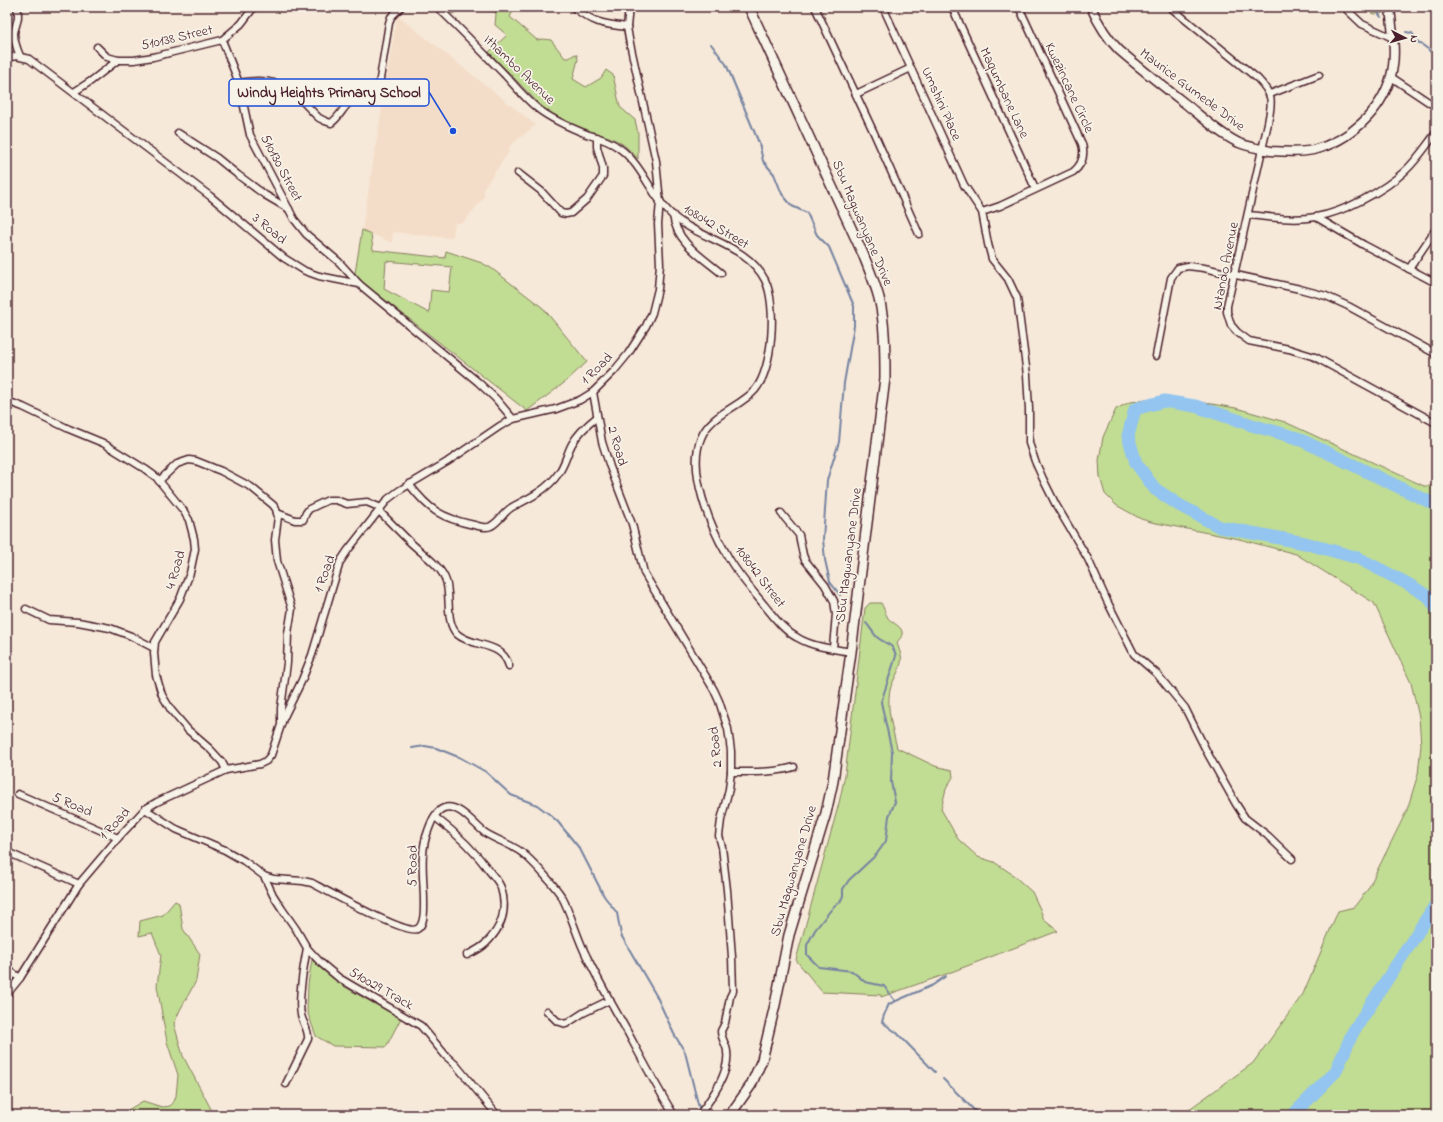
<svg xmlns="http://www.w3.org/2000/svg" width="1443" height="1122" viewBox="0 0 1443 1122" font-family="'Indie Flower',sans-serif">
<rect width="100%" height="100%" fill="#f6e9d9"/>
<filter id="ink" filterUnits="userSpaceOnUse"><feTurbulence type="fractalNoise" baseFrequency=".025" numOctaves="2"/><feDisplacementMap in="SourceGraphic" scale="8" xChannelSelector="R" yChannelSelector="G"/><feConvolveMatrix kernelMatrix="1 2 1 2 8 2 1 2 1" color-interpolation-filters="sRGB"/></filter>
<g filter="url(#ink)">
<polygon fill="#f4ddc8" points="397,15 536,125 510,146 508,153 484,188 484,197 463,223 455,223 453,236 448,238 393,232 392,243 362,230"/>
<g fill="#c1dc93" stroke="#867e5f" fill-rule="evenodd">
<polygon points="444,7 467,7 452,14"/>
<path d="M492,7H515L510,17L537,40L543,39L551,40L565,58H569L575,54L577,55L578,59L573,79L586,87L601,78L606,70L613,75L620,107L635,120L638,133V159C617,134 604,137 576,127C564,122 554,116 544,109L489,52L507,35L495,25L496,14Z"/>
<polygon points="1361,7 1383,7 1383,13 1374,14"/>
<path d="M362,230L371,234L373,250L445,258L446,251L482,263L491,268L543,308L587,362L564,383L527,411L362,282L355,273ZM386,261L452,267L449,292L431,290L429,313L384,289Z"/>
<polygon points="1169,397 1236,408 1285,422 1424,486 1436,486 1436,1115 1181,1115 1253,1063 1303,994 1338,911 1354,907 1368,889 1407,810 1418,774 1421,745 1419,717 1411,683 1374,603 1296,554 1239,539 1151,522 1141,519 1116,505 1105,494 1100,477 1099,460 1103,437 1116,409 1130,402"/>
<path d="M870,603H881C884,608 885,613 888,618C891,623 904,626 902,635C902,637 898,640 897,643C898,647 900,651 901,655C904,666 893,678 890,690C886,709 893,730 897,748L935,766L952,770L953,777L946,789L941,809L958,839L978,857L994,862L1012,874L1032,892L1040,909L1044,920L1058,931L941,976L881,997V995L822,992L796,960L839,803L845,775L865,608Z"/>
<polygon points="175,901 179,903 183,929 200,954 196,981 180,1010 174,1024 183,1056 211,1109 208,1112 198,1112 189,1115 126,1115 128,1110 143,1101 162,1107 170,1106 173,1103 176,1096 178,1075 167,1042 157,986 161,955 152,933 139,936 140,921 163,915"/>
<path d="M312,960C337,986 370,1001 401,1018L386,1047L333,1046L316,1036L307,1011L308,984Z"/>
</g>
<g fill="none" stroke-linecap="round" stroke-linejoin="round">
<g stroke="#7683a1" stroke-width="2">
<polyline points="1374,7 1381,17"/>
<polyline points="1406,32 1412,33 1418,42 1428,49 1436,58"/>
<polyline points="711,44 726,64 759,143 763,161 774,174 782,194 792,206 807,213 817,235 829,247 854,306 854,326 844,383 839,442 827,480 823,539 825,560 830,582 840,595"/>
<path d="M866,623C870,627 874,635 878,638C887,645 893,643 896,656L881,702L892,752L891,782L895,802L889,816L886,841L876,855L849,880L843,889V896L840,902L834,906L815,930L807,945V955L819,967L852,971L865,982L884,986L895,1001"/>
<polyline points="412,748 425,746 436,748 461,758 486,772 511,795 537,805 549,814 558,822 580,849 604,896 617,913 621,935 657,997 674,1034 685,1052 699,1108"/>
<polyline points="935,1072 897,1033 882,1022 884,1015 889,1004 933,985 946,976"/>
<polyline points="943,1079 979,1115"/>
</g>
<g stroke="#93c5f0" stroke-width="13">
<polyline points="1436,505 1297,438 1255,426 1195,406 1164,401 1135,409 1128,436 1136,463 1155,489 1179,505 1220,527 1305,543 1358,558 1408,584 1429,597 1436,608"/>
<polyline points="1293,1115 1336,1071 1353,1032 1436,904"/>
</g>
<g stroke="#4a1f2b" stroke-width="9">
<g id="minor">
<path d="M17,7C20,19 16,23 14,33C14,41 17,49 20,56"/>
<path d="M437,7C460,28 482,52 505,75C515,86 525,98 537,108C552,120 571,128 589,135C600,138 610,141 619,148C643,165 650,195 672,215C700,240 747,244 765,280C777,304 773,369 755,390C739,408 710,414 701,438C687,471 710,526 727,555C737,574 752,590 765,606C775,618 784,631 798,638C813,647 834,649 851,652"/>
<path d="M573,7C594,23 602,24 627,27"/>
<polyline points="815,7 874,133 919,234"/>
<polyline points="883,7 964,185 982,212 988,244 992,259 1008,279 1017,298 1027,375 1029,409 1029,443 1035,461 1043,479 1056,505 1088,559 1107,601 1134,654 1157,674 1185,708 1208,754 1236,804 1245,818 1267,835 1292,859"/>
<polyline points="952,7 1035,188"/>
<path d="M1170,7L1258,79C1274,96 1272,101 1268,123L1227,306V312L1231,325L1237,332L1249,341L1289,349L1315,357L1436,423"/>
<polyline points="1344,7 1362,24 1393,38"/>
<polyline points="222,40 239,83 250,135 294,219 306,234 339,262 359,284"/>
<polyline points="97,47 107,57 118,60 134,60 153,57 222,40 241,24 254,7"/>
<polyline points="7,58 16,56 29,59 210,196 284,258 305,271 319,276 359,284 478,382 496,399 513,419"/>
<polyline points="1391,77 1436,107"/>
<path d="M239,83C254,80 273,80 287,88C298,94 309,109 319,118L325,121L331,123C340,117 343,107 351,101C359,94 372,95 379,85L389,23L391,17L401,7"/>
<polyline points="74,92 91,81 118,60"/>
<polyline points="856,94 911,68"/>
<polyline points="1270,94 1319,75"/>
<polyline points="178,133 217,158 238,175 265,195 289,209"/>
<polyline points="518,173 541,191 561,213 566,214 571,213 587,199 603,176 603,168 597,147 597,137"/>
<path d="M982,212L1000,206L1073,172C1082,165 1085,155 1082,144L1019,7"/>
<path d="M673,215C676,242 702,257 721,273"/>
<path d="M1248,215C1270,217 1294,221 1316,217C1344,212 1384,191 1405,171C1417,160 1426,146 1436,133"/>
<polyline points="1316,217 1364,245 1436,283"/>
<polyline points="1409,269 1436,229"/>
<polyline points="1156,356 1171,278 1178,268 1188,266 1204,268 1300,289 1326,296 1348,306 1436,354"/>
<path d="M593,392L602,442L610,467L632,524L644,573L714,690L719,701L728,729L731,751V772L729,789L721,820L719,836L722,847L727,890L732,957L733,991L730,997L725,1023L721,1031C721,1039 727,1045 727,1052C730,1073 711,1099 699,1115"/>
<polyline points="7,401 23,407 69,429 103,443 145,469 156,477 183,510 189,520 194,539 195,549 190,573 180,599 155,642 154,653 156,675 162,695 171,710 188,730 210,749 222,762 226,770"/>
<polyline points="159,481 177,464 189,460 196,461 221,471 251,487 273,505 276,509 278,517 275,540 277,561 292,609 288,633 287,663 281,708 281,722"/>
<path d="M409,484C429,510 441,518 474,525C479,526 486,529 491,526C500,521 505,510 514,506C530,498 548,489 558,474C565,465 567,453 572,444C578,433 587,425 597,417"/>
<path d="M379,511C389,521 399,531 409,541C421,553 441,565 446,581C451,596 445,622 457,634C473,648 502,641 509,666"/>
<polyline points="277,513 295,520 303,520 306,513 309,509 328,500 336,500 347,504 367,502 381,508"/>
<polyline points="781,513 799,535 803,555 805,560 825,585 834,601 836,614 833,648"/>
<polyline points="26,609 49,620 78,622 110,628 131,636 154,648"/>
<path d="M731,772C752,772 774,773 794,767"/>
<polyline points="18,794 118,838"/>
<path d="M145,809L176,829L225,850L244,861L264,876L274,879L303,881L312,883C327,891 406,935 417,929C425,925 424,909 424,902C424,878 419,854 428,831C431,823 435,811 444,808C458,803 474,824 484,832C497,841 515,845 526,856C536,865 555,886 562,897C572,916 577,938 587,957C599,982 613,1006 627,1031C642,1059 657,1088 674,1115"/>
<path d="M435,817C456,833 475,851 491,873C495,878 499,882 501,888C508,910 501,929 485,944C480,949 473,952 467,955"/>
<polyline points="7,852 79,884"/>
<polyline points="264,876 273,895 282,909 296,929 307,948 321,963 339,978 421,1026 446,1056 456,1065 497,1115"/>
<polyline points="7,969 20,978"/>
<polyline points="7,994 20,978 79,884 118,838 145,809 157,802 226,770 260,764 266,761 271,755 283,719 302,680 312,655 340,562 348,550 381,508 388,499 400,490 447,462 500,426 513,419 556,409 580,400 593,392 614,371 628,354 646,326 652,313 658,289 660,264 658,224 660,202 656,161 629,39 627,27 629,7"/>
<polyline points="547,1011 557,1021 566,1024 583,1013 610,1000"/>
<path d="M286,1084L308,1039C309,1030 303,1024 301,1015C298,1000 304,964 307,948"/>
</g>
</g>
<g stroke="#4a1f2b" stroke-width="11">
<path id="tertiary" d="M1091,7C1098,23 1106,37 1119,50C1141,69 1164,87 1187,105C1203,118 1220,134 1239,143C1249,147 1260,149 1271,151C1285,152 1300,153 1313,150C1349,141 1381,112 1391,76C1397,54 1392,30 1390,7"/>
</g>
<g stroke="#4a1f2b" stroke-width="12">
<path id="secondary" d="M730,1115L751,1085L762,1060L775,1005L789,935L826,813L833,781L851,652L885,378C885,351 885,323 879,298C875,283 869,269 863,254L749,7"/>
</g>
<use href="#minor" stroke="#f7f3e8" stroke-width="6"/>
<use href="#tertiary" stroke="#f7f3e8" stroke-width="8"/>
<use href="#secondary" stroke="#f7f3e8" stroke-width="9"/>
</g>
</g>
<g text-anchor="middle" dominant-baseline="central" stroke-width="3.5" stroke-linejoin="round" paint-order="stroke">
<g font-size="14" fill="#4a1f2b" stroke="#f7f3e8">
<text transform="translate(177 38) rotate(-13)">510138 Street</text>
<text transform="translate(519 70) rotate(44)">Ithambo Avenue</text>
<text transform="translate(1069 88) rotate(65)">Kwezincane Circle</text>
<text transform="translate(1192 90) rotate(37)">Maurice Gumede Drive</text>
<text transform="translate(1004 93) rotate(65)">Maqumbane Lane</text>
<text transform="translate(941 104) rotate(66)">Umshini Place</text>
<text transform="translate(281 168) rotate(62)">510130 Street</text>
<text transform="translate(862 223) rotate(67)">Sbu Magwanyane Drive</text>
<text transform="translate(716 227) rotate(31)">108042 Street</text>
<text transform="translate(269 229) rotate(40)">3 Road</text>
<text transform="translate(1226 266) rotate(-79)">Ntando Avenue</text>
<text transform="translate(597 369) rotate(-45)">1 Road</text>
<text transform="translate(617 446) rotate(74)">2 Road</text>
<text transform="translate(849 555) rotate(-83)">Sbu Magwanyane Drive</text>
<text transform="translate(176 570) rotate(-74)">4 Road</text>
<text transform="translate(325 574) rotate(-70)">1 Road</text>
<text transform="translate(760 577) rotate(53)">108042 Street</text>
<text transform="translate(716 747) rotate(-96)">2 Road</text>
<text transform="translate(72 805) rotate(23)">5 Road</text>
<text transform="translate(115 824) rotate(-48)">1 Road</text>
<text transform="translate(413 866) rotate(-89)">5 Road</text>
<text transform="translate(794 871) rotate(-74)">Sbu Magwanyane Drive</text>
<text transform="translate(381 989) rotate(30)">510029 Track</text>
</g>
</g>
<path fill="none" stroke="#1d4ed8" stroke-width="1.5" d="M453 131L429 92"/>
<circle fill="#1d4ed8" stroke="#f7f3e8" stroke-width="1.5" cx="453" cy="131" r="4"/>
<rect fill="#f7f3e8" stroke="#1d4ed8" stroke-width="1.5" x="229" y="79" width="200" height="27" rx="4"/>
<g font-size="15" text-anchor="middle" font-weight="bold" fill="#4a1f2b">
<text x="329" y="97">Windy Heights Primary School</text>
</g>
<rect width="1443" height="1122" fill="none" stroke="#f7f3e8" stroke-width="24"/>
<rect x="12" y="12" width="1419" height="1098" fill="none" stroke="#4a1f2b" stroke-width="1.5" filter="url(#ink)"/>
<g transform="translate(1405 38) rotate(96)" stroke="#f7f3e8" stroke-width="3" paint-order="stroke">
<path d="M0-3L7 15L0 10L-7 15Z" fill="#4a1f2b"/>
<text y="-6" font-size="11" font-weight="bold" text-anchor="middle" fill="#4a1f2b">N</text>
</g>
</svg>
